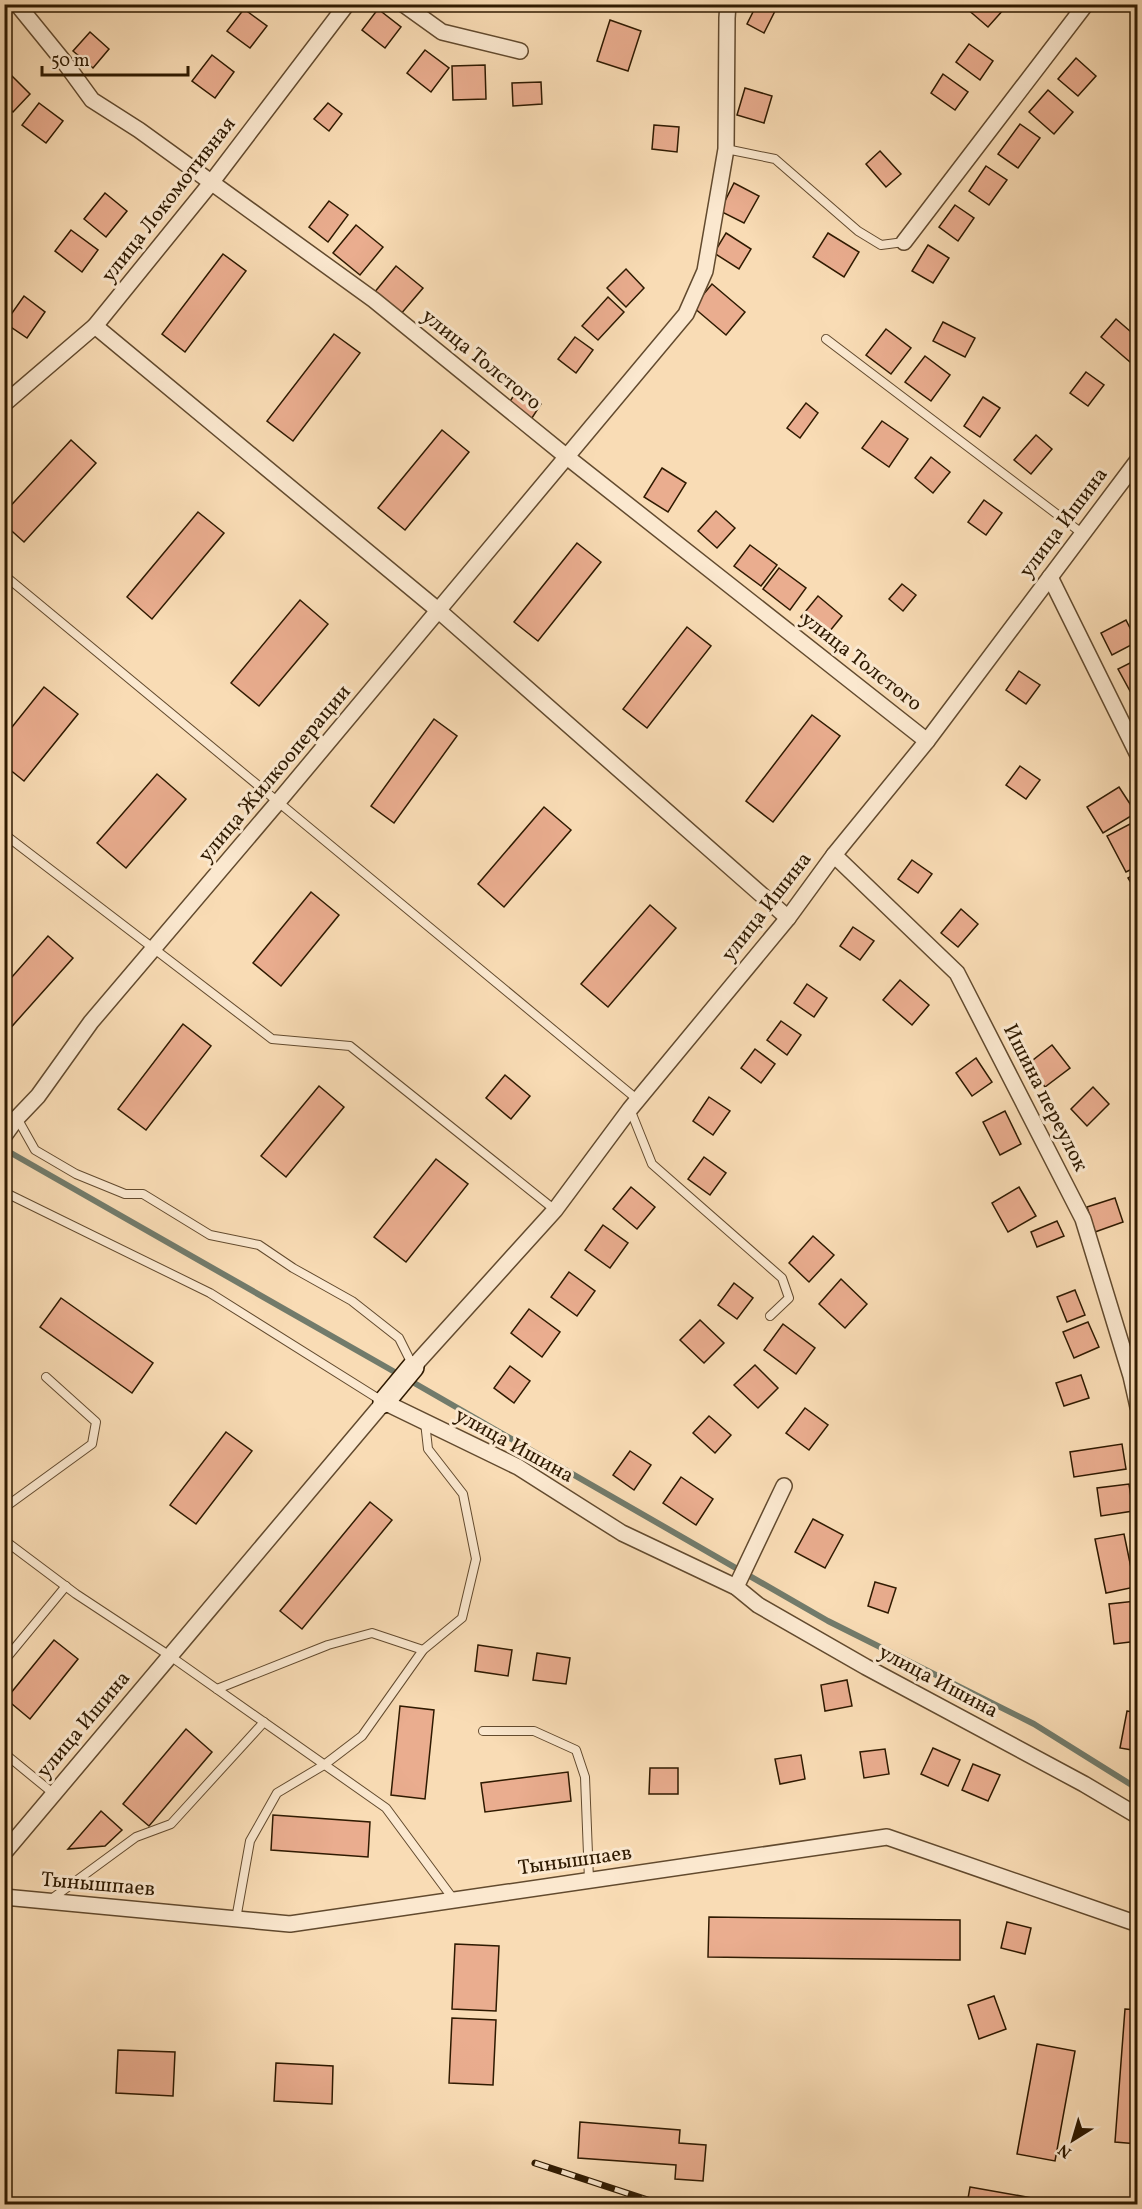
<svg xmlns="http://www.w3.org/2000/svg" width="1142" height="2209" viewBox="0 0 1142 2209" font-family="Vollkorn,serif">
<rect width="100%" height="100%" fill="#f9dcb5"/>
<filter id="stains"><feTurbulence type="fractalNoise" baseFrequency=".00333" numOctaves="4"/><feColorMatrix values="0 0 0 0 .2 0 0 0 0 .09 0 0 0 0 .02 0 0 0 .5 -.17"/></filter>
<radialGradient id="worn" r=".72"><stop offset=".6" stop-color="#630" stop-opacity="0"/><stop offset="1" stop-color="#630" stop-opacity=".3"/></radialGradient>
<g fill="none" stroke-linecap="round" stroke-linejoin="round">
<g stroke="#727b6b" stroke-width="6">
<polyline points="4,1149 400,1375"/>
<polyline points="409,1380 828,1621 1034,1724 1138,1789"/>
</g>
</g>
<g fill="#eaad8f" stroke="#2f1a01" stroke-width="1.5">
<polygon points="757,4 772,4 777,7 764,33 747,24"/>
<polygon points="969,4 998,4 1004,9 988,27 966,8"/>
<polygon points="244,9 267,26 250,48 227,31"/>
<polygon points="378,9 401,27 385,48 362,30"/>
<polygon points="610,20 641,31 628,71 597,61"/>
<polygon points="90,32 109,49 93,68 73,51"/>
<polygon points="969,44 993,61 980,80 956,62"/>
<polygon points="425,50 449,68 431,92 407,73"/>
<polygon points="212,55 234,72 215,98 192,81"/>
<polygon points="1076,58 1096,76 1078,96 1058,79"/>
<polygon points="485,65 486,99 453,100 452,66"/>
<polygon points="9,73 30,94 13,112 4,104 4,77"/>
<polygon points="943,74 968,92 955,110 931,93"/>
<polygon points="541,82 542,104 513,106 512,83"/>
<polygon points="745,88 772,96 764,123 737,115"/>
<polygon points="1048,90 1073,112 1054,134 1029,112"/>
<polygon points="39,103 63,121 46,143 22,125"/>
<polygon points="328,103 342,114 329,131 314,119"/>
<polygon points="1020,124 1040,138 1018,168 998,154"/>
<polygon points="654,125 679,127 677,152 652,149"/>
<polygon points="880,151 901,174 886,187 866,164"/>
<polygon points="986,166 1007,180 989,205 969,191"/>
<polygon points="734,183 759,196 744,223 720,211"/>
<polygon points="105,193 127,211 106,237 84,219"/>
<polygon points="329,201 348,215 328,242 309,227"/>
<polygon points="955,205 974,218 958,241 939,227"/>
<polygon points="356,225 383,247 360,275 333,253"/>
<polygon points="71,230 98,250 82,272 55,251"/>
<polygon points="726,233 751,249 739,269 714,253"/>
<polygon points="828,233 859,252 844,277 813,257"/>
<polygon points="928,245 949,258 933,283 912,271"/>
<polygon points="223,254 246,271 185,352 162,334"/>
<polygon points="396,266 423,288 400,315 374,293"/>
<polygon points="626,269 644,288 626,307 607,288"/>
<polygon points="712,284 745,312 726,335 693,307"/>
<polygon points="24,296 45,312 27,338 5,323"/>
<polygon points="608,297 624,312 598,340 582,326"/>
<polygon points="1116,319 1138,338 1138,353 1130,362 1101,337"/>
<polygon points="943,322 975,338 965,357 933,341"/>
<polygon points="886,329 911,348 891,374 866,355"/>
<polygon points="334,334 360,353 293,441 267,421"/>
<polygon points="575,337 593,350 576,373 558,359"/>
<polygon points="925,356 950,375 931,401 905,382"/>
<polygon points="1086,372 1104,385 1088,406 1070,393"/>
<polygon points="518,389 541,404 530,421 507,406"/>
<polygon points="983,397 1000,408 980,437 964,426"/>
<polygon points="806,403 818,413 800,438 787,428"/>
<polygon points="882,421 908,439 889,467 862,448"/>
<polygon points="442,430 469,452 405,530 378,508"/>
<polygon points="1036,435 1052,449 1031,474 1014,460"/>
<polygon points="71,440 96,463 24,542 4,524 4,513"/>
<polygon points="931,457 950,472 933,493 915,478"/>
<polygon points="662,468 686,483 668,512 644,497"/>
<polygon points="984,500 1002,513 986,535 968,522"/>
<polygon points="716,511 735,528 717,548 698,531"/>
<polygon points="198,512 224,533 152,619 127,597"/>
<polygon points="577,543 601,562 538,641 514,622"/>
<polygon points="750,545 777,565 761,586 734,566"/>
<polygon points="779,568 806,588 790,610 763,589"/>
<polygon points="902,584 916,595 903,611 889,599"/>
<polygon points="818,596 842,616 825,637 801,617"/>
<polygon points="300,600 328,624 259,706 231,683"/>
<polygon points="1126,620 1137,642 1112,655 1101,633"/>
<polygon points="687,627 711,646 647,728 623,709"/>
<polygon points="1138,659 1138,687 1130,691 1118,669"/>
<polygon points="1019,671 1040,685 1026,704 1006,690"/>
<polygon points="44,687 78,714 24,781 4,765 4,737"/>
<polygon points="812,715 840,736 773,822 746,801"/>
<polygon points="434,719 457,736 394,823 371,806"/>
<polygon points="1020,766 1040,780 1026,799 1006,785"/>
<polygon points="157,774 186,799 126,868 97,843"/>
<polygon points="1119,787 1136,813 1103,833 1087,807"/>
<polygon points="544,807 571,830 504,907 478,884"/>
<polygon points="1130,824 1138,838 1138,866 1126,872 1107,836"/>
<polygon points="912,860 932,874 918,893 898,879"/>
<polygon points="1138,872 1138,894 1128,878"/>
<polygon points="311,892 339,915 281,986 253,963"/>
<polygon points="650,905 676,928 608,1007 581,984"/>
<polygon points="961,909 978,924 958,947 941,933"/>
<polygon points="853,927 874,941 860,960 840,946"/>
<polygon points="48,936 73,958 6,1033 4,1032 4,986"/>
<polygon points="900,980 929,1005 912,1025 883,1000"/>
<polygon points="807,984 827,998 814,1017 794,1003"/>
<polygon points="781,1021 801,1035 787,1055 767,1040"/>
<polygon points="183,1024 211,1046 146,1130 118,1109"/>
<polygon points="1052,1045 1070,1068 1045,1087 1028,1064"/>
<polygon points="755,1049 775,1064 761,1083 741,1068"/>
<polygon points="976,1058 992,1082 972,1096 956,1073"/>
<polygon points="505,1075 530,1096 511,1119 486,1098"/>
<polygon points="319,1086 344,1107 286,1177 261,1156"/>
<polygon points="1093,1087 1109,1104 1087,1126 1071,1109"/>
<polygon points="709,1097 730,1111 713,1135 693,1121"/>
<polygon points="1005,1111 1021,1144 1000,1155 983,1122"/>
<polygon points="704,1157 726,1173 710,1195 688,1179"/>
<polygon points="436,1159 468,1184 406,1262 374,1237"/>
<polygon points="631,1187 655,1207 637,1229 613,1209"/>
<polygon points="1019,1187 1036,1216 1008,1232 992,1203"/>
<polygon points="1115,1198 1123,1222 1095,1232 1087,1207"/>
<polygon points="1057,1221 1064,1236 1037,1247 1031,1232"/>
<polygon points="603,1225 628,1243 610,1268 585,1250"/>
<polygon points="813,1236 834,1255 809,1282 789,1263"/>
<polygon points="569,1272 595,1291 577,1316 551,1297"/>
<polygon points="841,1279 867,1304 845,1328 819,1304"/>
<polygon points="734,1283 753,1298 737,1319 718,1305"/>
<polygon points="1075,1290 1085,1315 1067,1322 1057,1297"/>
<polygon points="61,1298 153,1363 132,1393 40,1327"/>
<polygon points="529,1309 560,1332 542,1357 511,1333"/>
<polygon points="700,1320 724,1343 704,1363 680,1340"/>
<polygon points="1088,1322 1099,1347 1074,1358 1063,1332"/>
<polygon points="783,1324 815,1348 796,1374 764,1350"/>
<polygon points="755,1365 778,1388 758,1408 734,1385"/>
<polygon points="510,1366 530,1381 514,1403 494,1388"/>
<polygon points="1081,1375 1089,1398 1064,1406 1056,1383"/>
<polygon points="805,1408 828,1425 809,1450 786,1433"/>
<polygon points="709,1416 731,1435 715,1453 693,1433"/>
<polygon points="226,1432 252,1451 196,1524 170,1505"/>
<polygon points="1122,1444 1126,1469 1074,1477 1070,1452"/>
<polygon points="630,1451 651,1465 634,1490 613,1475"/>
<polygon points="681,1477 713,1499 696,1525 663,1503"/>
<polygon points="1129,1484 1133,1511 1101,1516 1097,1488"/>
<polygon points="370,1502 392,1520 302,1629 280,1611"/>
<polygon points="813,1519 843,1535 825,1568 795,1552"/>
<polygon points="1124,1534 1135,1587 1106,1593 1095,1539"/>
<polygon points="875,1582 896,1588 888,1613 868,1606"/>
<polygon points="1136,1601 1138,1641 1114,1644 1109,1604"/>
<polygon points="54,1640 78,1659 30,1719 6,1699"/>
<polygon points="478,1645 512,1650 508,1676 475,1671"/>
<polygon points="537,1653 570,1658 566,1684 533,1680"/>
<polygon points="847,1680 852,1706 825,1711 821,1685"/>
<polygon points="400,1706 434,1710 425,1799 391,1795"/>
<polygon points="1127,1711 1138,1713 1138,1751 1120,1748"/>
<polygon points="186,1729 212,1752 149,1826 123,1804"/>
<polygon points="933,1748 960,1760 948,1786 921,1774"/>
<polygon points="885,1749 889,1774 864,1778 860,1752"/>
<polygon points="801,1755 805,1779 780,1784 775,1759"/>
<polygon points="973,1764 1000,1775 988,1801 962,1790"/>
<polygon points="650,1768 678,1768 678,1794 649,1794"/>
<polygon points="568,1772 571,1801 485,1812 481,1783"/>
<polygon points="101,1811 122,1830 105,1846 68,1849"/>
<polygon points="273,1815 370,1822 368,1857 271,1850"/>
<polygon points="709,1917 960,1920 960,1960 708,1957"/>
<polygon points="1007,1922 1031,1928 1025,1954 1001,1948"/>
<polygon points="455,1944 499,1946 496,2011 452,2009"/>
<polygon points="994,1996 1006,2029 979,2039 968,2005"/>
<polygon points="1125,2009 1138,2010 1138,2144 1115,2142"/>
<polygon points="452,2018 496,2020 493,2085 449,2083"/>
<polygon points="1037,2044 1075,2051 1055,2161 1017,2154"/>
<polygon points="118,2050 175,2052 173,2096 116,2093"/>
<polygon points="276,2063 333,2066 332,2104 274,2101"/>
<polygon points="580,2122 680,2130 679,2143 706,2145 703,2181 675,2179 676,2165 578,2158"/>
<polygon points="970,2187 1038,2199 1037,2204 967,2204"/>
</g>
<g fill="none" stroke-linecap="round" stroke-linejoin="round">
<g stroke="#624a2e" stroke-width="10">
<g id="lane">
<polyline points="726,149 775,159 858,231 881,245 904,242"/>
<polyline points="826,339 1083,534"/>
<polyline points="4,575 638,1100"/>
<polyline points="4,834 272,1039 350,1046 555,1210"/>
<polyline points="630,1109 652,1164 782,1278 789,1298 770,1316"/>
<polyline points="4,1116 17,1118 35,1150 76,1174 125,1194 143,1194 210,1235 259,1245 293,1268 352,1301 399,1338 413,1366"/>
<polyline points="4,1192 210,1293 382,1401"/>
<polyline points="4,1508 92,1444 96,1422 46,1377"/>
<polyline points="4,1540 76,1594 170,1656 386,1808 454,1900"/>
<polyline points="4,1661 66,1586"/>
<polyline points="217,1689 328,1645 372,1633 423,1650"/>
<polyline points="483,1731 534,1731 576,1750 585,1777 589,1880"/>
<polyline points="4,1753 54,1794"/>
<polyline points="50,1900 136,1837 171,1824 264,1722"/>
<polyline points="236,1919 250,1841 277,1793 324,1765 362,1736 423,1650 462,1618 476,1559 463,1494 428,1449 425,1422"/>
</g>
</g>
<g stroke="#624a2e" stroke-width="18">
<g id="street">
<polyline points="17,4 65,63 92,100 139,130 374,300 567,457 927,741"/>
<polyline points="403,4 442,32 520,51"/>
<polyline points="904,242 1086,4"/>
<polyline points="95,326 439,611 788,918"/>
<polyline points="4,404 95,326 211,183 347,4"/>
<polyline points="1050,577 1138,755"/>
<polyline points="834,855 957,973 1083,1219 1131,1376 1138,1407"/>
<polyline points="4,1136 17,1118 38,1096 91,1022 278,802 686,314 705,271 726,149 727,18 728,4"/>
<polyline points="413,1367 555,1210 630,1109 788,918 834,855 927,741 1138,460"/>
<polyline points="736,1587 784,1486"/>
<polyline points="4,1853 384,1402 518,1467 622,1533 736,1587 758,1605 866,1667 1084,1784 1138,1816"/>
<polyline points="4,1897 290,1924 887,1837 1138,1924"/>
</g>
</g>
<g stroke="#2f1a01" stroke-width="24">
<polyline id="secondary" points="384,1402 413,1367"/>
</g>
<use href="#lane" stroke="#fbe8cf" stroke-width="8"/>
<use href="#street" stroke="#fbe8cf" stroke-width="15"/>
<use href="#secondary" stroke="#fbe8cf" stroke-width="21"/>
<g stroke="#2f1a01" stroke-width="7">
<polyline id="rail" points="535,2163 660,2204"/>
</g>
<use href="#rail" stroke="#fbe8cf" stroke-width="4.5" stroke-dasharray="14" stroke-linecap="butt"/>
</g>
<g text-anchor="middle" dominant-baseline="central" stroke-width="6" stroke-linejoin="round" paint-order="stroke">
<g font-size="21" fill="#2f1a01" stroke="#fbe8cf">
<text transform="translate(169 200) rotate(-52)">улица Локомотивная</text>
<text transform="translate(481 360) rotate(39)">улица Толстого</text>
<text transform="translate(1064 523) rotate(-53)">улица Ишина</text>
<text transform="translate(861 662) rotate(38)">улица Толстого</text>
<text transform="translate(275 774) rotate(-50)">улица Жилкооперации</text>
<text transform="translate(767 907) rotate(-52)">улица Ишина</text>
<text transform="translate(1045 1098) rotate(63)">Ишина переулок</text>
<text transform="translate(514 1446) rotate(29)">улица Ишина</text>
<text transform="translate(938 1682) rotate(28)">улица Ишина</text>
<text transform="translate(84 1725) rotate(-50)">улица Ишина</text>
<text transform="translate(575 1861) rotate(-8)">Тынышпаев</text>
<text transform="translate(98 1885) rotate(5)">Тынышпаев</text>
</g>
</g>
<rect width="1142" height="2209" fill="none" stroke="#f9dcb5" stroke-width="24"/>
<rect x="6" y="6" width="1130" height="2197" fill="none" stroke="#2f1a01" stroke-width="3"/>
<rect x="12" y="12" width="1118" height="2185" fill="none" stroke="#2f1a01" stroke-width="1.5"/>
<g transform="translate(1073 2140) rotate(217)" stroke="#fbe8cf" stroke-width="4.5" paint-order="stroke">
<path d="M0-4.5L10 22L0 15L-10 22Z" fill="#2f1a01"/>
<text y="-9" font-size="16" font-weight="bold" text-anchor="middle" fill="#2f1a01">N</text>
</g>
<path d="M42 66v9h146v-9" fill="none" stroke="#2f1a01" stroke-width="3"/>
<text x="51" y="66" font-size="18" fill="#2f1a01" stroke="#fbe8cf" stroke-width="4.5" paint-order="stroke">50 m</text>
<rect width="100%" height="100%" filter="url(#stains)"/>
<rect width="100%" height="100%" fill="url(#worn)"/>
</svg>
